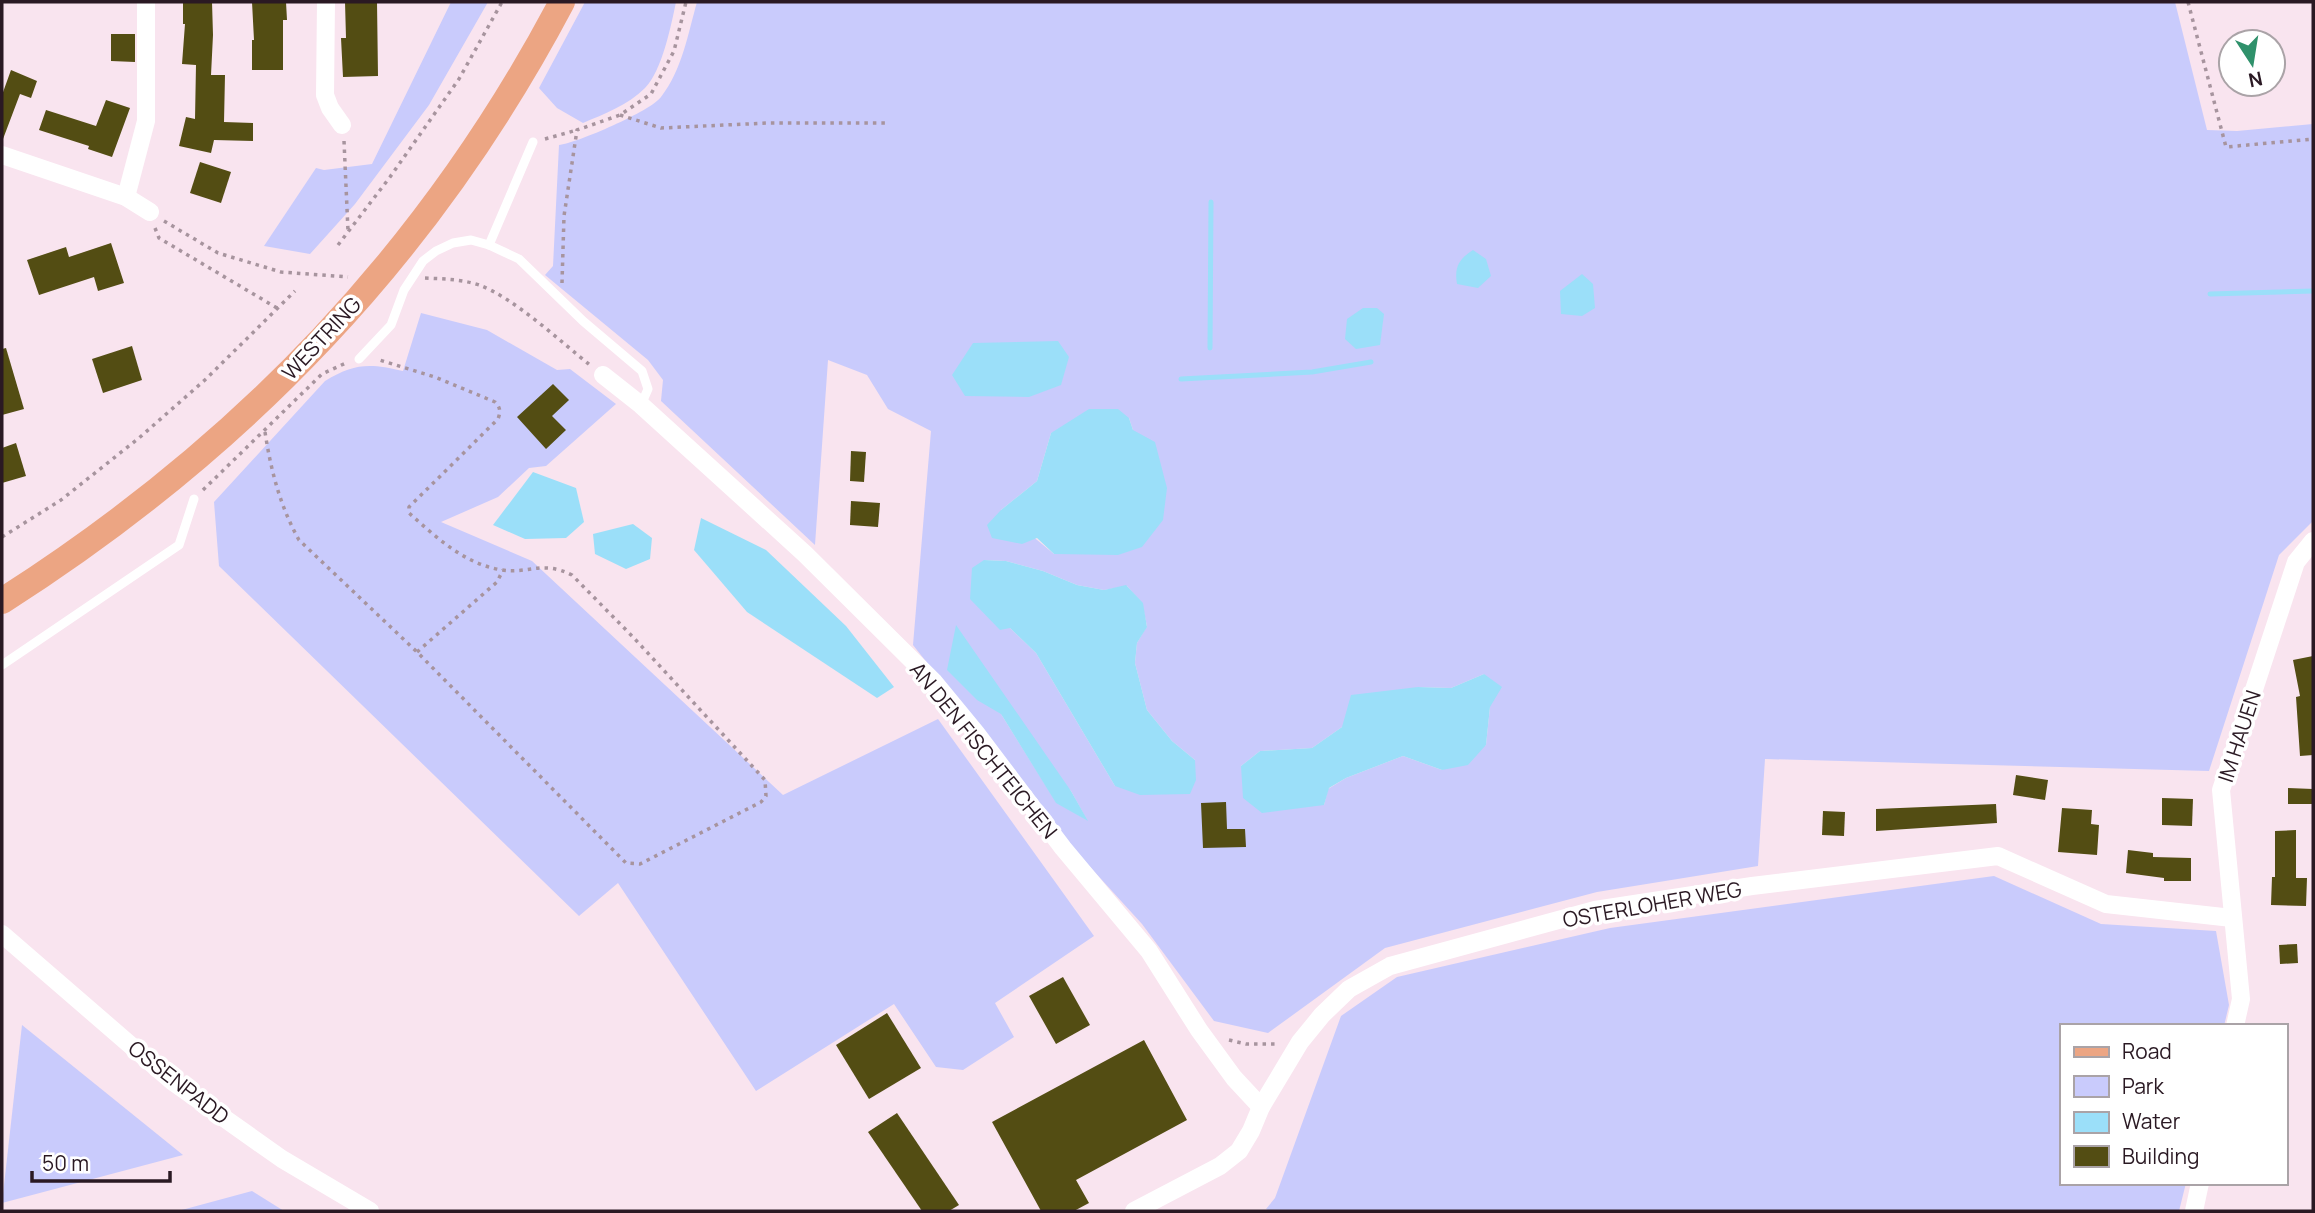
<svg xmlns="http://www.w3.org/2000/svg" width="2315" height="1213" viewBox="0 0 2315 1213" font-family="Manrope,sans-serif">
<rect width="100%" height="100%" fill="#f9e4ef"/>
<g fill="#c9cbfc" fill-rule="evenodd">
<polygon points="451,2 488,2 429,105 355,204 310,254 264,246 316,168 324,170 372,164"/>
<path d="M585,2H676C671,26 662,71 645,88C628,105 604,114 583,123L557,108L539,88Z"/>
<path d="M697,2H2175L2207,130L2237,131L2313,124V521L2279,555L2209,771L1765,759L1758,866L1597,892L1385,948L1268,1033L1214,1021L1142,924L1071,846L913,645L931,431L888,409L867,375L828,360L815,545L661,401L663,380L648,360L545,275L553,266L559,145C577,143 651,111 661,97C682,70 688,34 697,2ZM1129,418L1133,430L1054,554L1001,510L1037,481L1051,433ZM984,560L1006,561L1043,571L1077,585L1104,590L1127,586L1142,603L1147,626L1137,643L1135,663L1147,710L1172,741L1195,760L1115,786L1036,653L1010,628ZM1484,674L1490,707L1486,745L1442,770L1403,756L1346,778L1328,789L1324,805L1241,766L1260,751L1312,748L1342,727L1418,687L1451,688ZM1001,714L1071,791L1087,820L1056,802Z"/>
<path d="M421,313L487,330L557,370L570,369L616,404L546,466L529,468L498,497L441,522L532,561L783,795L938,719L1094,936L995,1003L1014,1037L963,1070L936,1067L894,1004L756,1091L618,883L579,916L219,566L214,502L325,381C354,363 370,363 403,371Z"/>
<polygon points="1994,876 2101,924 2216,931 2229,1005 2224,1026 2061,1026 2061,1183 2186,1183 2179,1211 1270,1211 1266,1209 1275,1198 1341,1016 1397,977 1610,928"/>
<polygon points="22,1025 183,1155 2,1203"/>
<polygon points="252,1191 284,1211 178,1211"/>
</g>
<g fill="#9bdff9">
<path d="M1473,250L1486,259L1491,276L1478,288L1457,284C1454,267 1459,259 1473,250Z"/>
<polygon points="1582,274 1593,284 1595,308 1582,316 1561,314 1560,291"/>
<polygon points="1363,308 1377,308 1384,314 1380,345 1356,349 1345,339 1347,319"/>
<polygon points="1058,341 1069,357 1061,385 1029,397 965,396 952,375 973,343"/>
<polygon points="1089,409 1118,409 1129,418 1133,430 1155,442 1167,488 1163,520 1142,547 1118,555 1054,554 1037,538 1022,544 992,538 987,525 1001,510 1037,481 1051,433"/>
<polygon points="533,472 576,488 584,522 566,538 525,539 493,525"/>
<polygon points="701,518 766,550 846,626 894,687 877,698 747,612 694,550"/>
<polygon points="633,524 652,538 650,559 626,569 595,554 593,534"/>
<polygon points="984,560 1006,561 1043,571 1077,585 1104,590 1126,585 1143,603 1147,627 1137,643 1135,663 1147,710 1172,741 1195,760 1196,780 1190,794 1140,795 1115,786 1036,653 1010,628 1000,630 970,599 972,568"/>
<polygon points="956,625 1071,791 1088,821 1056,803 1001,714 977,700 947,670"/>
<polygon points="1484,674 1502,687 1490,707 1486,745 1468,765 1442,770 1403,756 1346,778 1329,788 1324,805 1262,813 1243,798 1241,766 1260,751 1312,748 1342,727 1351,695 1418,687 1451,688"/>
</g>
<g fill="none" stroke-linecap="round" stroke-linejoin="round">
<g stroke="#9bdff9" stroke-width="5">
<polyline points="2210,294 2313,291"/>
<polyline points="1210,348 1211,202"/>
<polyline points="1181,379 1312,372 1371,362"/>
</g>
</g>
<g fill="#534d13">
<polygon points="183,2 212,2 213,35 211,75 225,75 224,122 253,123 253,141 214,140 211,153 179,146 186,117 195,119 196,65 182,64 185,24 183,24"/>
<polygon points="252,2 286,2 287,20 283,20 283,70 252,70 252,40 254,40"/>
<polygon points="345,2 377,2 378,76 343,77 341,38 346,38"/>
<polygon points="111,34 135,34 135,62 111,61"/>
<polygon points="11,70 37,81 31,98 20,94 3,139 2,95"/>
<polygon points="106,100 130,108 112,157 88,149 89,146 39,130 46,110 96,126"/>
<polygon points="200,162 231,172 221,203 190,193"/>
<polygon points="111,243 124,283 98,291 94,277 39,295 27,260 66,247 69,257"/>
<polygon points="132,346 142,380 103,393 92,359"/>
<polygon points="6,348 24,409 2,415 2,349"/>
<polygon points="553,384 569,400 552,416 566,430 546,449 517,417"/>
<polygon points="16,443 26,476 2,483 2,448"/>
<polygon points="851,451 866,452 864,482 850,481"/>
<polygon points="851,501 880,503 878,527 850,525"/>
<polygon points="2313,656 2313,755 2300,756 2296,697 2300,696 2293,660"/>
<polygon points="2016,775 2048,780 2045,800 2013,795"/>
<polygon points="2288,788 2313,789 2313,804 2288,804"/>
<polygon points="2162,798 2193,799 2192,826 2162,825"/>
<polygon points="1226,802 1227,829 1245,829 1246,847 1203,848 1201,803"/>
<polygon points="1996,804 1997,823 1876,831 1876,809"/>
<polygon points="2062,808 2092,810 2091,824 2099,825 2097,855 2058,852"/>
<polygon points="1823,811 1845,812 1844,836 1822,835"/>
<polygon points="2296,830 2296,878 2307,878 2306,906 2271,905 2272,877 2275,877 2275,831"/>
<polygon points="2128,850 2153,853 2153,857 2191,858 2191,881 2164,881 2164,878 2126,873"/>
<polygon points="2297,944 2298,963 2280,964 2279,945"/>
<polygon points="1063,977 1090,1025 1056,1044 1029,996"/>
<polygon points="887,1013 921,1068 869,1099 836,1045"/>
<polygon points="1144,1040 1187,1120 1076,1180 1089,1203 1074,1211 1041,1211 992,1122"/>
<polygon points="897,1113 959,1205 949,1211 922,1211 868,1132"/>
</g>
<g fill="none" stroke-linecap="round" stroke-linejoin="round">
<g stroke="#a7949e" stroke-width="3.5" stroke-dasharray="3.5 5" stroke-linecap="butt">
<polyline points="2188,2 2226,147 2313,139"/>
<polyline points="620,115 661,128 768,123 888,123"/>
<polyline points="545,139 577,130"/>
<polyline points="344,141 348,231"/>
<polyline points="164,221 218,253 281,272 348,277"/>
<polyline points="155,228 159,238 277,308"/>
<polyline points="338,245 390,177 459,79 502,2"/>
<path d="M425,278C444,279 461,279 479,285C513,297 561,342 590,365"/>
<polyline points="562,283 564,216 577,130 620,115 651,94 674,51 686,2"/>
<path d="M265,432C271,471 280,506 299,540L417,652L626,863L640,864L761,802L766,796L765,780L633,637L572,575C542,560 529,574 502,570C464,564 436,537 409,513V507L498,419C501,411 500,407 495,402L435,377L376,359"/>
<polyline points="203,490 322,374 348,362"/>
<polyline points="2,537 61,500 139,438 206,379 295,291"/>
<polyline points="417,652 497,582 503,570"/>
<polyline points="1229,1040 1246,1044 1277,1044"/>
</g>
<g stroke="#fff" stroke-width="9">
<polyline points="489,245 533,142"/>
<polyline points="359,359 391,325 404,290 423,261 436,251 453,243 471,240 489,245 519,259 583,321 642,371 648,389 641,405"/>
<polyline points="2,665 179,545 194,499"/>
</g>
<g stroke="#fff" stroke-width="18">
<polyline points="326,2 325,95 330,108 342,125"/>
<polyline points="2,155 126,197 150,212"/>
<polyline points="126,197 146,121 146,2"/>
<polyline points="603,375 641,405 805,554 934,682 976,733 1063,848 1149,951 1199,1030 1234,1078 1261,1107"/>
<polyline points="2,934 173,1082 282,1159 370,1211"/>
<polyline points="2235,1026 2241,999 2221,790 2296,562 2313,541"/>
<polyline points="1134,1211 1220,1166 1239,1151 1251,1131 1261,1107 1300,1042 1322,1015 1349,989 1390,966 1595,910 1752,886 1998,856 2106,904 2232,918"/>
<polyline points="2194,1211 2200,1183"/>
</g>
<path stroke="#eca583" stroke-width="26" d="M2,601C242,448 429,254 562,2"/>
</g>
<g text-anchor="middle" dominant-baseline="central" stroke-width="7" stroke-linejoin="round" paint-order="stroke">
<g font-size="21" fill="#2a1923" stroke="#fff">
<text transform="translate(321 338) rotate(-47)">WESTRING</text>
<text transform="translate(2239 736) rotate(-72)">IM HAUEN</text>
<text transform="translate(984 750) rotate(51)">AN DEN FISCHTEICHEN</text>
<text transform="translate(1652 904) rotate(-10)">OSTERLOHER WEG</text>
<text transform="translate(179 1082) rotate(38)">OSSENPADD</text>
</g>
</g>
<rect width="2315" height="1213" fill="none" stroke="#2a1923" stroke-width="7"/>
<rect x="2060" y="1024" width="228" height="161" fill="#ffffff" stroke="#aaa3a7" stroke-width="2"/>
<rect x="2074" y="1047" width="35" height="10" fill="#eca583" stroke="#aaa3a7" stroke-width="2"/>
<text x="2122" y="1059" font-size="21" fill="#2a1923">Road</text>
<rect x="2074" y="1076" width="35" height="21" fill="#c9cbfc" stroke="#aaa3a7" stroke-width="2"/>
<text x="2122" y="1094" font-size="21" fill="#2a1923">Park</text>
<rect x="2074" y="1112" width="35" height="21" fill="#9bdff9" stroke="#aaa3a7" stroke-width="2"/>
<text x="2122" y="1129" font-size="21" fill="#2a1923">Water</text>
<rect x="2074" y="1146" width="35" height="21" fill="#534d13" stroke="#aaa3a7" stroke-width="2"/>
<text x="2122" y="1164" font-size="21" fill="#2a1923">Building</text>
<g transform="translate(2252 63) rotate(168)"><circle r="33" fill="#ffffff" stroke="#aaa3a7" stroke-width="2"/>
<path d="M0-5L12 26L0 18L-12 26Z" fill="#2f916b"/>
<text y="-10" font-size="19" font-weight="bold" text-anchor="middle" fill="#2a1923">N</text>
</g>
<path d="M32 1171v10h138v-10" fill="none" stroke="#2a1923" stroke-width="3.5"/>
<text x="42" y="1171" font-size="21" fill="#2a1923" stroke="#ffffff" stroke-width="5" paint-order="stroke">50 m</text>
</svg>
